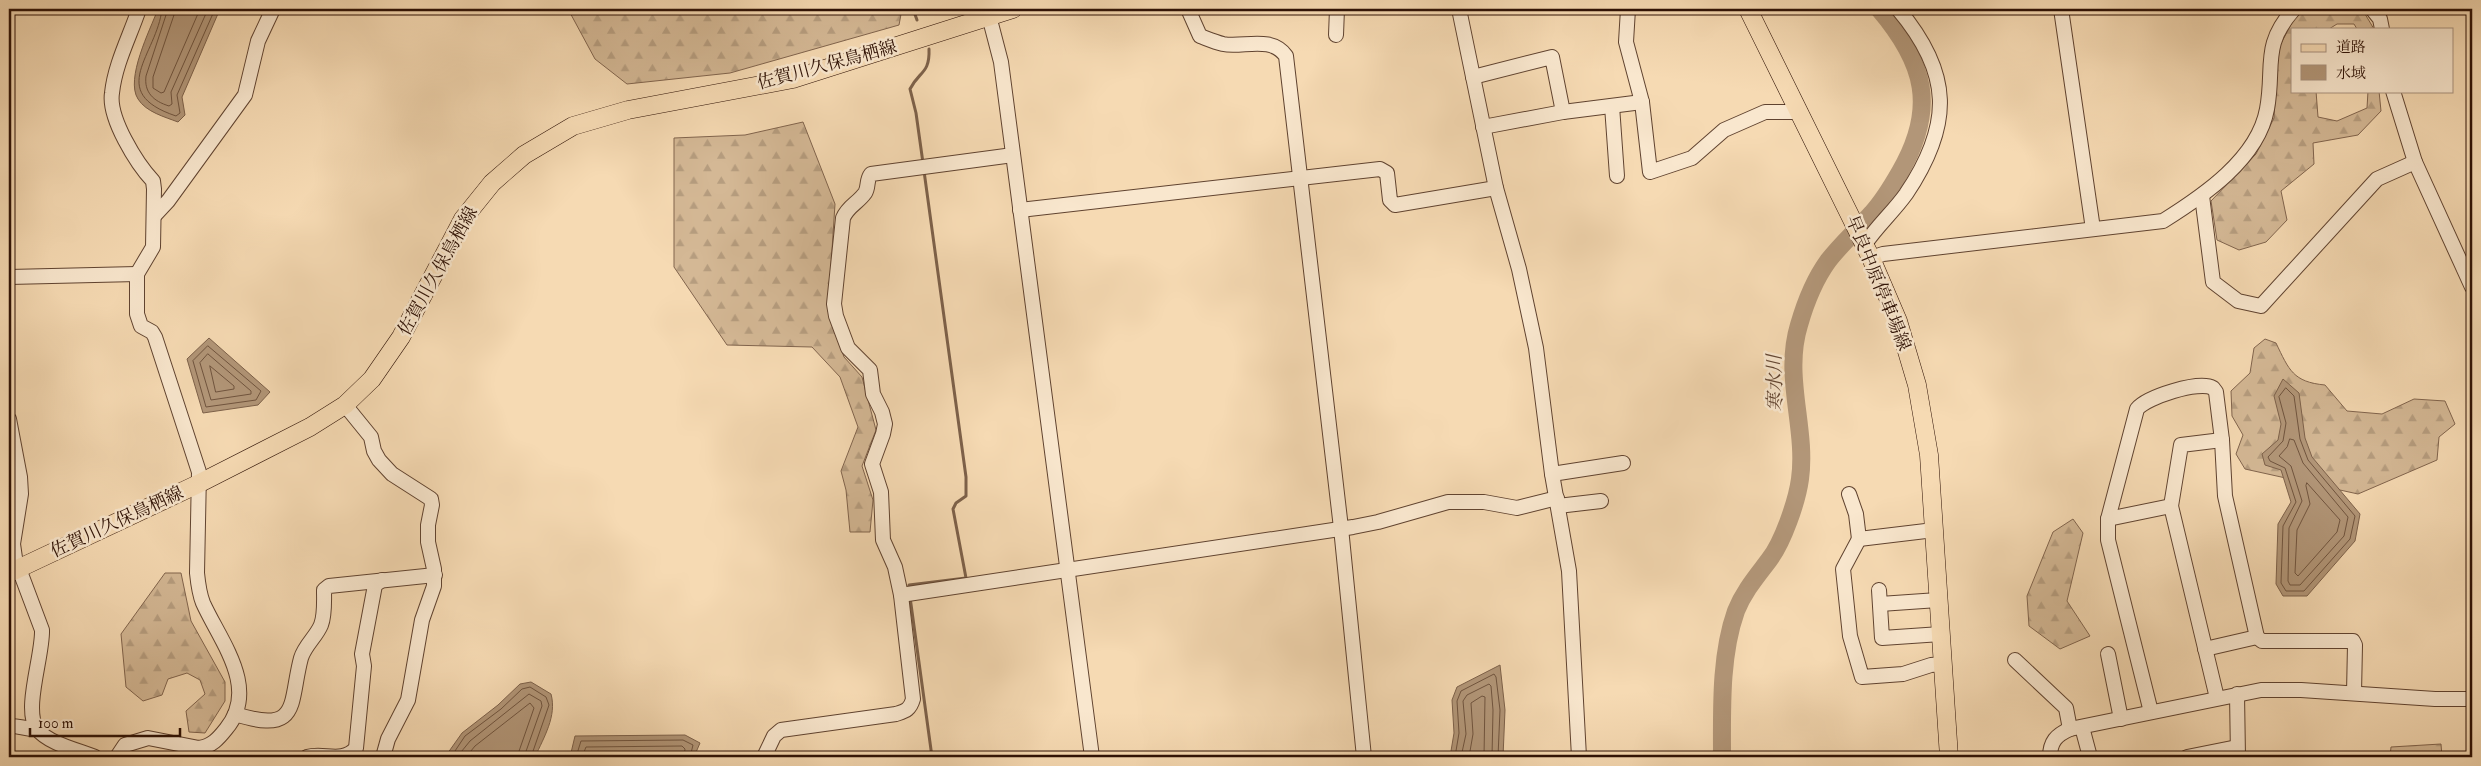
<svg xmlns="http://www.w3.org/2000/svg" width="2481" height="766" viewBox="0 0 2481 766" font-family="'IM FELL Double Pica','Noto Serif JP',serif">
<defs>
<pattern id="forest-firs" width="22" height="20" patternUnits="userSpaceOnUse" patternTransform="scale(1.25)"><rect width="22" height="20" fill="#d4b895"/><path d="M5 1l3.5 6h-7zM16 11l3.5 6h-7z" fill="#b69d7f"/></pattern>
</defs>
<rect width="100%" height="100%" fill="#f6dab3"/>
<filter id="stains"><feTurbulence type="fractalNoise" baseFrequency=".004" numOctaves="4"/><feColorMatrix values="0 0 0 0 .2 0 0 0 0 .09 0 0 0 0 .02 0 0 0 .5 -.17"/></filter>
<radialGradient id="worn" r=".72"><stop offset=".6" stop-color="#630" stop-opacity="0"/><stop offset="1" stop-color="#630" stop-opacity=".3"/></radialGradient>
<g fill="url(#forest-firs)" stroke="#81644d">
<polygon points="568,9 902,9 899,25 730,73 627,84 595,59"/>
<polygon points="2306,9 2362,9 2374,29 2357,29 2354,24 2337,24 2329,29 2292,29 2292,91 2316,91 2318,117 2337,121 2367,108 2368,91 2379,91 2381,111 2358,135 2313,143 2314,164 2281,191 2287,220 2266,242 2239,250 2217,240 2211,201 2256,154 2274,118 2278,49 2294,19"/>
<polygon points="803,122 835,204 828,311 844,357 862,377 876,430 862,466 873,500 870,532 850,532 846,490 841,471 858,427 840,377 812,347 727,345 674,267 674,138 745,135"/>
<path d="M2265,339L2276,343C2289,370 2293,382 2325,385L2347,411L2382,414L2414,399L2445,401L2455,424L2439,437L2437,460L2358,494L2245,469L2236,454L2243,435L2232,416L2231,391L2250,373L2254,348Z"/>
<polygon points="2073,519 2083,533 2067,601 2090,636 2060,649 2029,626 2027,596 2053,532"/>
<polygon points="165,573 181,573 191,621 225,682 225,701 205,733 189,732 186,711 205,694 200,680 187,673 168,679 162,695 143,701 126,687 121,634"/>
<polygon points="2441,744 2442,757 2390,757 2391,747"/>
</g>
<g fill="#b29678" stroke="#7d614a">
<path d="M158,9H220L182,97L185,115L178,122C165,117 146,112 138,99C125,79 150,30 158,9Z"/>
<polygon points="209,338 270,392 258,405 203,413 187,359"/>
<polygon points="2283,379 2299,393 2305,438 2312,457 2360,514 2355,541 2307,596 2283,596 2276,584 2278,524 2291,502 2281,470 2265,465 2262,454 2278,440 2281,424 2274,396"/>
<polygon points="1500,665 1505,710 1503,757 1450,757 1454,733 1452,700 1457,687"/>
<path d="M531,682L551,694C557,716 544,737 535,757H445L462,733L498,705L520,684Z"/>
<polygon points="685,735 700,743 694,757 570,757 575,736"/>
</g>
<g fill="none" stroke-linecap="round" stroke-linejoin="round">
<g stroke="#70543e" stroke-width="1">
<path d="M162,9C157,55 105,92 176,116L180,113L177,95L215,9"/>
<path d="M168,9L146,76C144,92 153,101 169,106L172,104L171,92L208,9"/>
<polyline points="176,9 153,77 153,88 161,93 164,92 200,9"/>
<polygon points="208,346 261,391 256,400 206,407 193,361"/>
<polygon points="208,354 251,391 251,394 211,400 200,363"/>
<polygon points="210,366 234,386 234,389 216,392"/>
<polygon points="2286,388 2294,396 2300,439 2308,460 2355,516 2350,539 2304,591 2286,591 2281,583 2283,526 2296,502 2285,468 2270,461 2268,457 2283,441 2286,423 2279,397"/>
<polygon points="2290,439 2294,440 2303,463 2348,517 2344,536 2300,585 2290,585 2288,581 2289,528 2302,501 2291,466 2279,456 2287,447"/>
<polygon points="2307,483 2340,520 2337,532 2298,576 2295,573 2297,530 2310,504 2306,486"/>
<polyline points="451,757 465,736 501,709 522,689 530,687 546,697 549,705 531,757"/>
<polyline points="457,757 470,741 529,694 541,701 542,706 524,757"/>
<polyline points="466,757 475,746 530,703 534,708 517,757"/>
<polyline points="576,757 581,741 683,740 693,745 690,757"/>
<polyline points="582,757 586,747 682,746 685,749 684,757"/>
<polyline points="590,757 592,755 674,754 676,757"/>
<polyline points="1455,757 1459,733 1457,701 1461,691 1494,674 1496,677 1500,710 1498,757"/>
<polyline points="1461,757 1466,734 1463,701 1467,695 1489,684 1491,686 1493,710 1492,757"/>
<polyline points="1469,757 1473,734 1471,703 1482,696 1485,697 1484,757"/>
</g>
<g stroke="#7d614a" stroke-width="3">
<polyline points="913,9 917,20"/>
<path d="M923,163L916,113L910,89C919,71 930,74 929,49"/>
<polyline points="909,591 909,585 966,578 953,509 956,503 966,496 966,477 924,171"/>
<polyline points="910,597 932,757"/>
</g>
<path stroke="#b29678" stroke-width="18" d="M1722,757C1722,710 1720,656 1736,611C1744,591 1757,576 1769,560C1783,542 1797,501 1800,479C1807,428 1783,377 1799,325C1805,304 1815,279 1828,261C1841,244 1858,229 1872,213C1883,201 1892,186 1900,172C1937,108 1925,63 1879,9"/>
<g stroke="#604330" stroke-width="16">
<g id="minor">
<path d="M1188,9L1200,36C1208,39 1215,42 1223,44C1243,48 1271,35 1286,56L1341,528L1364,757"/>
<polyline points="1459,9 1496,188 1519,269 1536,348 1552,474 1569,571 1579,757"/>
<polyline points="1628,9 1626,42 1642,102 1650,172 1692,158 1724,130 1765,112 1800,112"/>
<polyline points="2061,9 2093,229"/>
<polyline points="2372,9 2380,19 2382,29"/>
<polyline points="989,16 1001,62 1092,757"/>
<polyline points="1336,35 1337,9"/>
<polyline points="1473,77 1552,57 1563,112"/>
<polyline points="2393,91 2415,162 2472,287"/>
<polyline points="1612,106 1617,176"/>
<polyline points="1483,127 1563,112 1642,102"/>
<polyline points="2202,196 2213,282 2238,301 2261,306 2377,179 2415,162"/>
<polyline points="1020,210 1380,169 1387,173 1390,200 1395,205 1496,188"/>
<polyline points="154,216 168,201 245,95 258,41 273,9"/>
<path d="M1865,244C1877,226 1894,211 1906,194C1953,124 1952,73 1898,9"/>
<path d="M1871,258L1883,254L2163,221C2203,196 2258,159 2267,109C2275,66 2261,46 2294,9"/>
<polyline points="9,277 137,274"/>
<polyline points="345,405 371,437 374,451 379,460 392,474 431,499 432,505 428,525 428,542 434,569 434,586 422,620 408,700 388,739 383,757"/>
<path d="M9,419L20,477L21,494L13,544L15,558L42,630C43,655 23,710 37,729C49,744 78,750 95,757"/>
<polyline points="1552,474 1623,463"/>
<polyline points="1849,494 1856,514 1859,539 1934,530"/>
<polyline points="1558,506 1601,501"/>
<polyline points="2108,519 2171,506"/>
<polyline points="1859,539 1843,569 1850,636 1862,677 1903,674 1931,665 1943,664"/>
<polyline points="1879,590 1882,638 1941,634"/>
<polyline points="901,595 1353,527 1378,522 1448,502 1484,502 1517,508 1557,498"/>
<polyline points="1880,604 1938,600"/>
<polyline points="2205,649 2257,637"/>
<polyline points="2108,654 2121,719"/>
<polyline points="2015,660 2066,708 2070,729"/>
<polyline points="2237,694 2238,757"/>
<polyline points="2217,698 2171,506 2181,445 2222,440"/>
<path d="M2151,712L2108,540V519L2137,409C2147,397 2199,380 2213,388L2216,392L2222,440L2225,496L2257,637L2262,641H2353L2355,645L2354,693"/>
<path d="M235,714C301,735 289,703 301,658C305,645 316,637 321,625C325,615 324,601 324,590L329,586L435,575"/>
<path d="M9,726C18,725 27,730 38,729"/>
<polyline points="2082,727 2090,757"/>
<path d="M117,757L125,745L148,738L199,748C212,746 218,739 226,729C260,688 220,641 203,603C199,593 198,583 197,573L199,472L155,337L152,332L141,326L137,314V274L153,247L154,189L153,181C137,164 108,118 112,93C115,64 130,36 139,9"/>
<path d="M307,757C324,752 342,764 356,748L364,666L362,654L375,585L382,580"/>
<path d="M764,757L774,736L781,730L896,714C905,711 910,710 913,699L901,595L895,567L883,540L881,492L872,464L883,434L885,424L882,412L873,394L870,370L848,348L836,316L834,304L843,218C848,206 858,203 865,193C869,187 866,180 871,174L1013,155"/>
<path d="M2050,757C2050,742 2056,735 2070,729L2261,690H2301L2435,699H2472"/>
<polyline points="2187,757 2237,747"/>
</g>
</g>
<g stroke="#2e1105" stroke-width="19">
<g id="major">
<polyline points="1748,9 1871,258 1898,321 1917,385 1929,455 1949,757"/>
<polyline points="9,573 198,484 310,427 345,405 372,379 401,337 463,219 492,183 524,155 573,126 628,110 793,79 1013,9"/>
</g>
</g>
<use href="#minor" stroke="#f9e7ce" stroke-width="14"/>
<use href="#major" stroke="#f6dab3" stroke-width="18"/>
</g>
<g text-anchor="middle" dominant-baseline="central" stroke-width="5" stroke-linejoin="round" paint-order="stroke">
<g font-size="18" fill="#2e1105" stroke="#f9e7ce">
<text transform="translate(827 65) rotate(-15)">佐賀川久保鳥栖線</text>
<text transform="translate(438 271) rotate(-61)">佐賀川久保鳥栖線</text>
<text transform="translate(1878 283) rotate(68)">早良中原停車場線</text>
<text transform="translate(117 522) rotate(-25)">佐賀川久保鳥栖線</text>
</g>
<g font-size="19" font-style="italic" fill="#634633" stroke="#f9e7ce">
<text transform="translate(1775 383) rotate(-91)">寒水川</text>
</g>
</g>
<rect width="2481" height="766" fill="none" stroke="#f6dab3" stroke-width="30"/>
<rect x="10" y="10" width="2461" height="746" fill="none" stroke="#2e1105" stroke-width="2.5"/>
<rect x="15" y="15" width="2451" height="736" fill="none" stroke="#2e1105"/>
<rect x="2291" y="28" width="162" height="65" fill="#f9e7ce" stroke="#a8917e"/>
<rect x="2301" y="44" width="25" height="8" fill="#f6dab3" stroke="#a8917e"/>
<text x="2336" y="52" font-size="15" fill="#2e1105">道路</text>
<rect x="2301" y="65" width="25" height="15" fill="#b29678" stroke="#a8917e"/>
<text x="2336" y="78" font-size="15" fill="#2e1105">水域</text>
<path d="M30 728v8h150v-8" fill="none" stroke="#2e1105" stroke-width="2.5"/>
<text x="38" y="728" font-size="15" fill="#2e1105" stroke="#f9e7ce" stroke-width="4" paint-order="stroke">100 m</text>
<rect width="100%" height="100%" filter="url(#stains)"/>
<rect width="100%" height="100%" fill="url(#worn)"/>
</svg>
